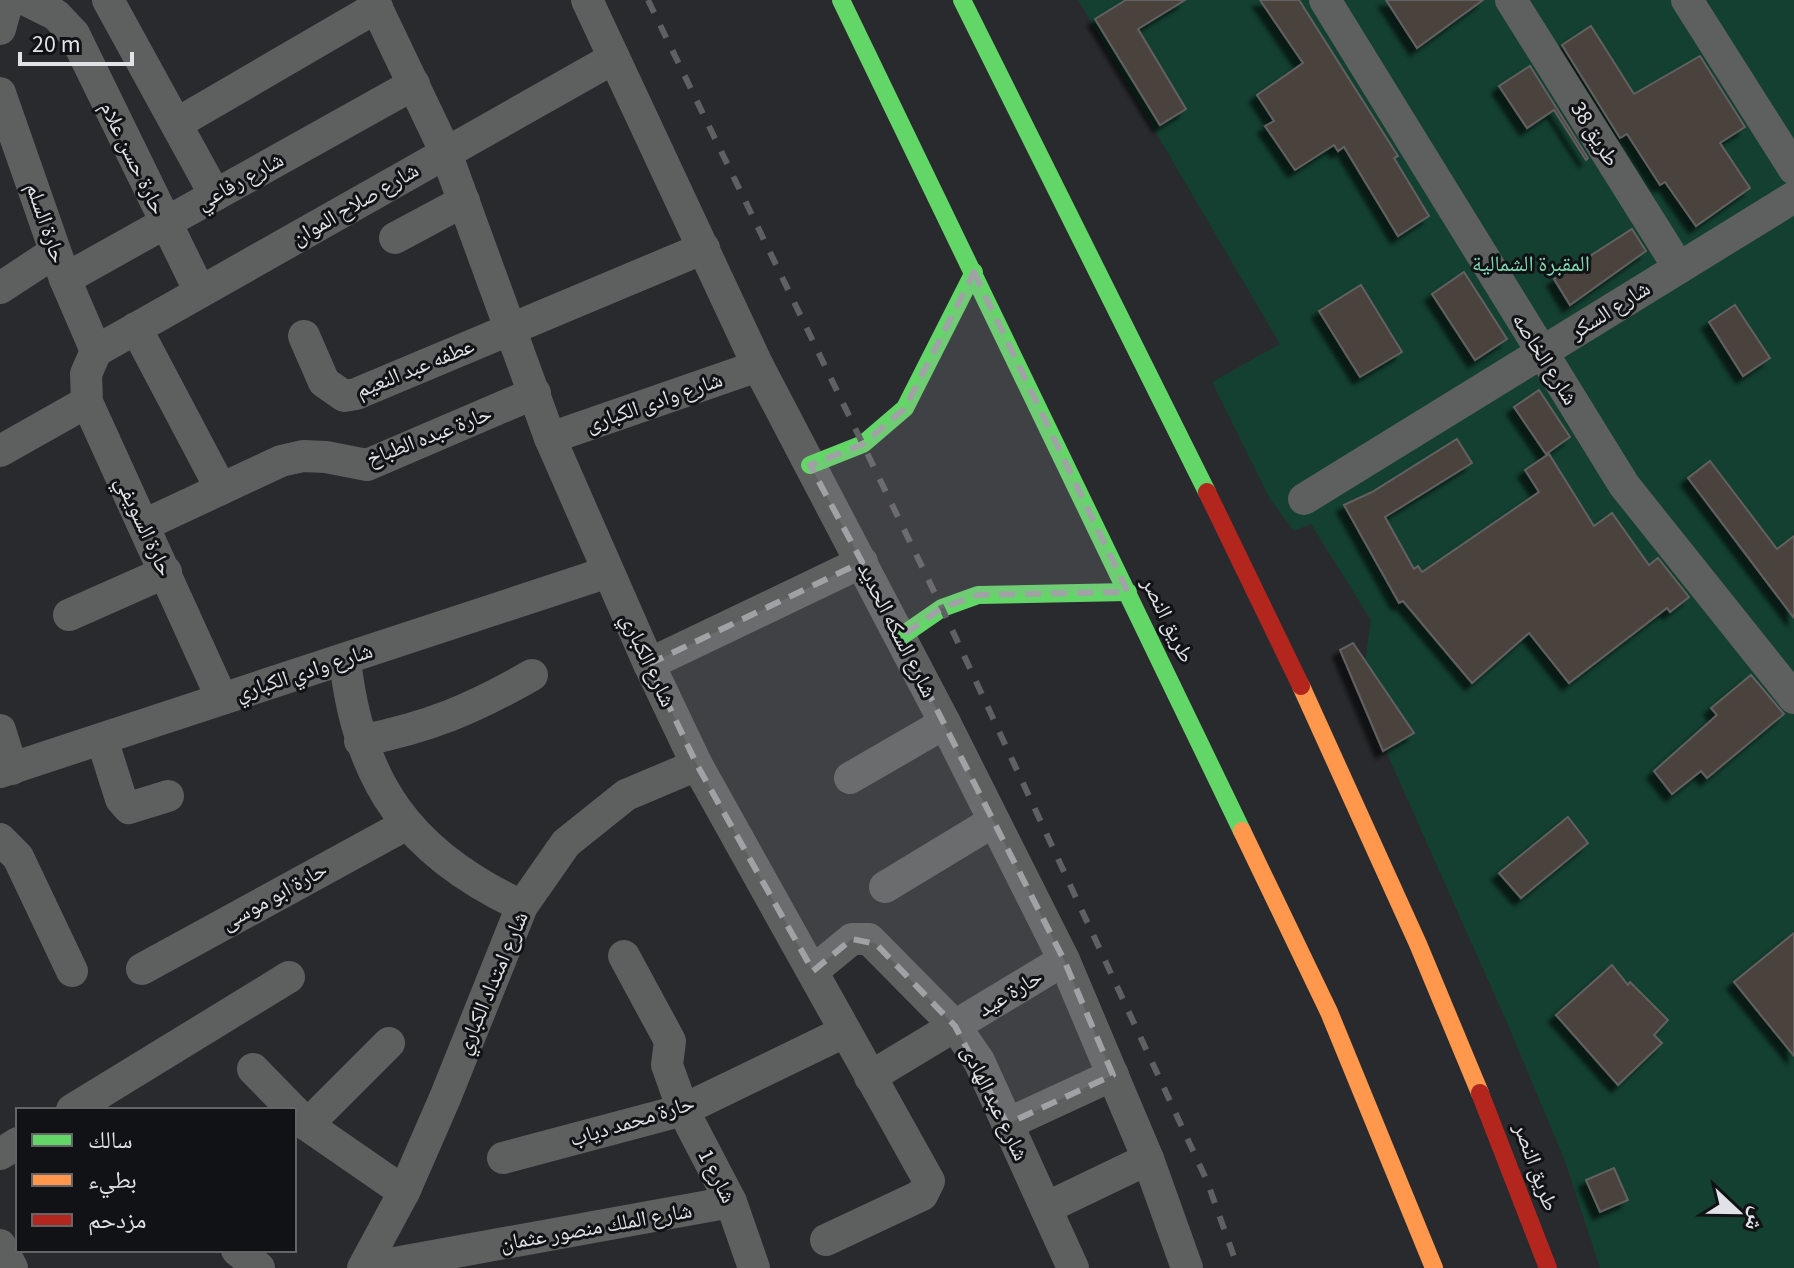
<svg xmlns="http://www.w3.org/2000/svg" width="1794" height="1268" viewBox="0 0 1794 1268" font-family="'Source Sans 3','Noto Naskh Arabic',sans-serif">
<defs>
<filter id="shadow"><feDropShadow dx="-7" dy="7" stdDeviation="2" flood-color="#0009"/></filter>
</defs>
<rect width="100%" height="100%" fill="#292a2e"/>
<polygon fill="#134030" points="1078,0 1794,0 1794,1268 1600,1268 1565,1161 1508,1025 1360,693 1371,620 1311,524 1294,531 1270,499 1212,382 1280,344"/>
<g fill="#4a423e" stroke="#626061" stroke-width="2" filter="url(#shadow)">
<polygon points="1126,0 1185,0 1138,29 1186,109 1160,125 1095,19"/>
<polygon points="1260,0 1299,0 1398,156 1394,158 1429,216 1398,236 1344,147 1338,151 1334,145 1295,170 1265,126 1274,121 1257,95 1303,63"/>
<polygon points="1386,0 1483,0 1417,48"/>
<polygon points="1591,26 1634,94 1700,56 1745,127 1720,143 1750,188 1696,226 1665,182 1660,185 1627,134 1620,138 1562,45"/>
<polygon points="1530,66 1588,158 1586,160 1554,110 1527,128 1499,86"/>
<polygon points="1632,229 1646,251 1570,305 1554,279"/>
<polygon points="1464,272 1507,339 1475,360 1432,294"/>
<polygon points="1361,285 1402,352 1360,377 1319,311"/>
<polygon points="1735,305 1770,358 1743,376 1709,322"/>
<polygon points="1539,390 1570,437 1546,454 1514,407"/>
<polygon points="1457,439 1472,463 1385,517 1414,569 1418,566 1422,572 1539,492 1525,470 1549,454 1594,526 1612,513 1649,565 1658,558 1689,597 1670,612 1667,608 1569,683 1529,633 1472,683 1403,601 1399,603 1344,505 1372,492"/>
<polygon points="1710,461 1777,549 1794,536 1794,618 1688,478"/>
<polygon points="1353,643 1414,733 1383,751 1340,650"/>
<polygon points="1751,675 1784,714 1707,778 1701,771 1672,794 1654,771 1717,715 1711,708"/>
<polygon points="1568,817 1588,843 1521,898 1499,873"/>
<polygon points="1794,933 1794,1056 1734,982"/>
<polygon points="1612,965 1628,985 1630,982 1668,1020 1654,1035 1662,1043 1618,1085 1556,1015"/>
<polygon points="1614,1168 1628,1200 1600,1212 1586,1180"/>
</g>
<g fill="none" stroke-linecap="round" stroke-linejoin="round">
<g stroke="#5e5f5f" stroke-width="32">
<polyline points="26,0 56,15 74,34 200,292"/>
<polyline points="108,0 215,195"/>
<polyline points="373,0 446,153 550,438 649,664 697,765 929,1181 922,1195 826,1240"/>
<polyline points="587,0 758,366 945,723 1064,960 1148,1159 1187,1268"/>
<polyline points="1325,0 1624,485 1794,698"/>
<polyline points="1511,0 1679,268"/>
<polyline points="1687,0 1794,169"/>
<polyline points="0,29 8,0"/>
<polyline points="0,93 65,279 96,351"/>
<polyline points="176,124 377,7"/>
<polyline points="395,238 464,201"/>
<polyline points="65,279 414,84"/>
<polyline points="0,288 55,252"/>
<polyline points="136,328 221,489"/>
<polyline points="304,336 324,382 344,396 356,394 704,248"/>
<polyline points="96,351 614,58"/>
<polyline points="96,351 86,374 87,402 222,699"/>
<polyline points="550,438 758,366"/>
<polyline points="0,451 87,402"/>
<polyline points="1304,499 1794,197"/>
<polyline points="144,525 281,461 303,456 326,457 367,465 535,393"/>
<polyline points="69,615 166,572"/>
<path d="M345,659C358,783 410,854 522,906"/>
<polyline points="649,664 862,562"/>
<polyline points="0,730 12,769"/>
<polyline points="102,739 121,799 129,808 168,796"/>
<path d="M360,741C429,727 471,710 532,675"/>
<polyline points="0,772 608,572"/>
<polyline points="850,778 945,723"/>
<polyline points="0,839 18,857 72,971"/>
<polyline points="885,887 994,821"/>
<polyline points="624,956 670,1041 667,1065 683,1110 731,1202 754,1268"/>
<polyline points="142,969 407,824"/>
<polyline points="813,971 852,939 869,939 955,1026 979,1061 1073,1268"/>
<polyline points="253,1069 293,1110"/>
<polyline points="870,1077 1064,960"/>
<polyline points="72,1110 289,977"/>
<polyline points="294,1111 307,1125 404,1192"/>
<polyline points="1007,1124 1113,1075"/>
<polyline points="307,1125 389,1043"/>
<polyline points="0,1154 18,1143"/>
<polyline points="503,1158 683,1110 844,1032"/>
<polyline points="1046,1208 1148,1159"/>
<polyline points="0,1245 12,1268"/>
<polyline points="237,1250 259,1268"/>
<polyline points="363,1268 404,1192 445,1098 522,906 566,843 626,795 697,765"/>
<polyline points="367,1268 731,1202"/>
</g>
<g stroke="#63d668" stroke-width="18">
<polyline points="841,0 1242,831"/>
<polyline points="962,0 1207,492"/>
<polyline points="810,465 863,444 905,408 974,272"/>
<polyline points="900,637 942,608 978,595 1128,592"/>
</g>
<g stroke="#ff974d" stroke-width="18">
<polyline points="1301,686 1418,944 1480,1093"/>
<polyline points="1242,831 1329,1012 1434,1268"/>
</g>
<g stroke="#b3261e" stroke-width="18">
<polyline points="1207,492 1301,686"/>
<polyline points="1480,1093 1548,1268"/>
</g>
<polyline stroke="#5f6061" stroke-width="6" stroke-dasharray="14 14" stroke-linecap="butt" points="648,0 942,608 1207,1181 1238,1268"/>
</g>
<path fill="#a0a2a6" fill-opacity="0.2" stroke="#a0a2a6" stroke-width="6" stroke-dasharray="16 10" stroke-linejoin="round" d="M974,272L1128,592L978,595L942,608L900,637L1064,960L1113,1075L1007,1124L955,1026L876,944L852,939L813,971L697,765L649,664L862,562L810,465L863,444L905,408Z"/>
<g text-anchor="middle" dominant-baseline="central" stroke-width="6" stroke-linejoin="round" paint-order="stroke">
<g font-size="22" fill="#e0e2e7" stroke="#111215">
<text transform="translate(1595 134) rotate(58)">طريق 38</text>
<text transform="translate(133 158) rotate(64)">حارة حسن علام</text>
<text transform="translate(240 181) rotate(-29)">شارع رفاعي</text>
<text transform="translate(355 204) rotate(-30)">شارع صلاح الموان</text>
<text transform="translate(46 223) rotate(71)">حارة السلم</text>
<text transform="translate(1610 310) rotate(-32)">شارع السكر</text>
<text transform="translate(1545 359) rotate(58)">شارع الخاصه</text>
<text transform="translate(415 368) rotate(-22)">عطفه عبد النعيم</text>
<text transform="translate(654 402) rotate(-19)">شارع وادى الكبارى</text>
<text transform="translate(429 436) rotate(-21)">حارة عبده الطباخ</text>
<text transform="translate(144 526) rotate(65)">حارة السويفي</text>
<text transform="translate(1168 620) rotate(64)">طريق النصر</text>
<text transform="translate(897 630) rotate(63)">شارع السكه الحديد</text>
<text transform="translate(648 660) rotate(65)">شارع الكباري</text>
<text transform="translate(304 672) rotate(-18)">شارع وادي الكباري</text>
<text transform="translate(274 896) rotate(-29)">حارة ابو موسى</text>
<text transform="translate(492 983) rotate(-67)">شارع امتداد الكباري</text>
<text transform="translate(1010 993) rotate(-31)">حارة عيد</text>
<text transform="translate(995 1103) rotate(64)">شارع عبد الهادى</text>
<text transform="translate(632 1121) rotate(-17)">حارة محمد دياب</text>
<text transform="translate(1536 1167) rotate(70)">طريق النصر</text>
<text transform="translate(717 1176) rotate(63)">شارع 1</text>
<text transform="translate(596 1227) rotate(-10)">شارع الملك منصور عثمان</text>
</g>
<g font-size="22" fill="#7fdbb3" stroke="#111215">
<text x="1531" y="264">المقبرة الشمالية</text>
</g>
</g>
<rect x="16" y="1108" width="280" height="144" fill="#111215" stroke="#646569" stroke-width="2"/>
<rect x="32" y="1134" width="40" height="12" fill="#63d668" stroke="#646569" stroke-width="2"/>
<text x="88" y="1148" font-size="24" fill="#e0e2e7">سالك</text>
<rect x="32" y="1174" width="40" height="12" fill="#ff974d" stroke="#646569" stroke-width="2"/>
<text x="88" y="1188" font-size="24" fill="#e0e2e7">بطيء</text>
<rect x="32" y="1214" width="40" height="12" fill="#b3261e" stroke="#646569" stroke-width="2"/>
<text x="88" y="1228" font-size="24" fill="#e0e2e7">مزدحم</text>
<g transform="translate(1738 1212) rotate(112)" stroke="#111215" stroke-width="6" paint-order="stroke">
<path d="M0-6L14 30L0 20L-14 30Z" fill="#e0e2e7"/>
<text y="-12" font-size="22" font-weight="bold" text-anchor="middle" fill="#e0e2e7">ش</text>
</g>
<path d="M20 52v12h112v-12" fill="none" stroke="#e0e2e7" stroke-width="4"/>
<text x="32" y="52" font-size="24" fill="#e0e2e7" stroke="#111215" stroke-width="6" paint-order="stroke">20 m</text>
</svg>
